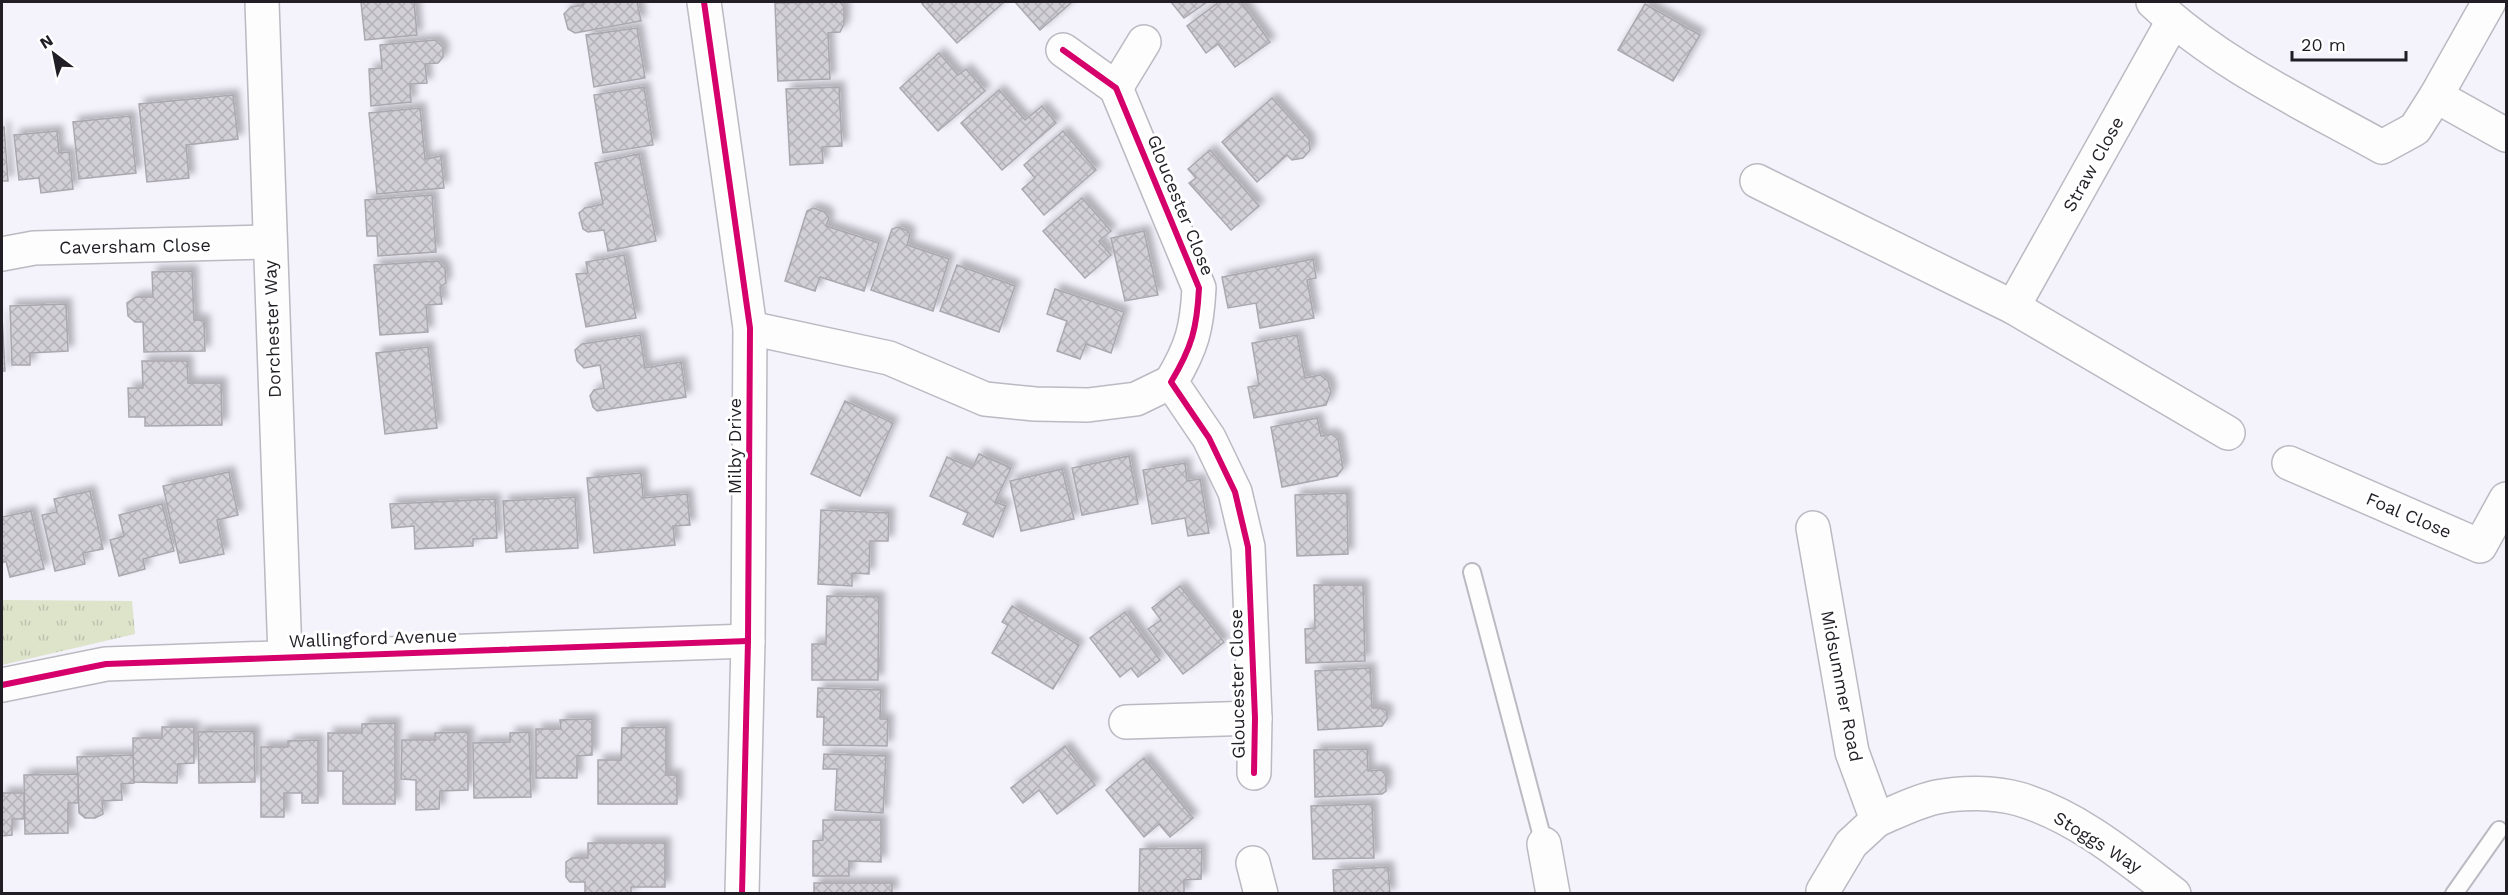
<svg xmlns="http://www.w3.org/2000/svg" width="2508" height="895" viewBox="0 0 2508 895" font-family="'Work Sans',sans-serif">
<defs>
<pattern id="grass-tufts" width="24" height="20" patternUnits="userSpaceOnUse" patternTransform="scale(1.5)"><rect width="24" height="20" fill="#dde4ca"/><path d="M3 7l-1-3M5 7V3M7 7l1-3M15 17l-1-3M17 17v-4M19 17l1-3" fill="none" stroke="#bdc3ad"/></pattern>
<pattern id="building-cross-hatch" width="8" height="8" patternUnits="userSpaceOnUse" patternTransform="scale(1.5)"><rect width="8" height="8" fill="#d2d0d7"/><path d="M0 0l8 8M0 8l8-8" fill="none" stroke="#b4b2b8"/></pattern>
<filter id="shadow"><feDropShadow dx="5.5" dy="-5.5" stdDeviation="3" flood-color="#0004"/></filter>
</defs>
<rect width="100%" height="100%" fill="#f4f2fb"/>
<polygon fill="url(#grass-tufts)" points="2,600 132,601 135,634 2,665"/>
<g fill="url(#building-cross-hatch)" stroke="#aaa8af" stroke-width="1.5" filter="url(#shadow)">
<polygon points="361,2 414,2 417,35 365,40"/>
<polygon points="583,2 637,2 641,21 575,33 568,29 564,14 571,7 583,5"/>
<polygon points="840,2 844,7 844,24 840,32 828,33 830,79 778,81 775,3"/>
<polygon points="925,2 1002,2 1003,3 957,43 922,4"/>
<polygon points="1015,2 1072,2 1040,30"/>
<polygon points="1171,2 1207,2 1184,18"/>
<polygon points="1219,2 1241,2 1270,42 1235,67 1218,44 1206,53 1187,26"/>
<polygon points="1645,4 1700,35 1673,81 1618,50"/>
<polygon points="637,28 645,78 594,87 586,35"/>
<polygon points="435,40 443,47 443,57 438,63 425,64 427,83 410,84 411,102 371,106 369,69 382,68 380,45"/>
<polygon points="939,53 958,75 966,69 985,91 938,131 900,88"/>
<polygon points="644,87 653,145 603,153 594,95"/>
<polygon points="839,87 842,146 822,147 823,163 790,165 786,89"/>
<polygon points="999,90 1025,120 1042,106 1056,123 1002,170 961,123"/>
<polygon points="233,95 238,139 186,145 189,178 147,182 139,104"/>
<polygon points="1272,98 1309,139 1310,150 1303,158 1292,160 1287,155 1257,182 1222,142"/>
<polygon points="420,108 425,159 441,156 444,188 377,194 369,113"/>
<polygon points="130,116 136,173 79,179 73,122"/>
<polygon points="2,127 4,127 8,181 2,181"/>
<polygon points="57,131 59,153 69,152 73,189 41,193 39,178 19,180 14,135"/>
<polygon points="1063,131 1096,170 1044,215 1022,189 1035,178 1024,165"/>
<polygon points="1210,150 1259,206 1231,230 1189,183 1196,178 1188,169"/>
<polygon points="639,154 656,241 608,251 604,230 588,232 583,229 579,213 585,208 603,204 595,163"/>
<polygon points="432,195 436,252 378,256 377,236 367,236 365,200"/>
<polygon points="1082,198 1111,231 1099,241 1111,255 1085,278 1043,231"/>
<polygon points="813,208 825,212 829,218 826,226 879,243 864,291 820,277 815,291 785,281 807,211"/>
<polygon points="898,227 908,231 910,235 907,245 949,259 933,311 871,290 892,229"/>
<polygon points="1144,231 1158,295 1125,301 1111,238"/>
<polygon points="624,255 636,318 586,327 576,274 588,273 586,262"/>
<polygon points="1313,259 1316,278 1307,280 1314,318 1260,328 1256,303 1228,308 1222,277"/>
<polygon points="438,261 445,269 446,283 440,287 442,304 426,305 428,332 380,335 374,265"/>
<polygon points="957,265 1015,286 999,332 940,311"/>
<polygon points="192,271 194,320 204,320 205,351 144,352 143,322 135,322 128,316 127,303 136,297 153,297 152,272"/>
<polygon points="1055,289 1124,312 1111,353 1086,344 1080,359 1057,351 1067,321 1047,314"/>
<polygon points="66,304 68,351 30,353 30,365 12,365 10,306"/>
<polygon points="2,316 5,371 2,371"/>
<polygon points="640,335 645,368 681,362 686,397 597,411 593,407 590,396 594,390 604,388 600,365 584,368 577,361 575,350 582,344"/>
<polygon points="1297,335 1305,378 1320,375 1328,381 1331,392 1326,405 1254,418 1248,387 1259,385 1252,343"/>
<polygon points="428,347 437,428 385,434 376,353"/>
<polygon points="142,361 187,361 188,383 221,383 222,425 145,426 145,417 129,417 128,388 143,388"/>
<polygon points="845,401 893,423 860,496 811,474"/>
<polygon points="1317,418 1321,436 1331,434 1338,439 1343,468 1337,476 1282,487 1271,427"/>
<polygon points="979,454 1011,468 995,502 1006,506 993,537 963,524 968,513 930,496 947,457 972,468"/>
<polygon points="1129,456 1138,504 1082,515 1072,468"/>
<polygon points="1185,463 1187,481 1200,479 1209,533 1188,536 1185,518 1152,524 1143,470"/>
<polygon points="1062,469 1074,519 1021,531 1010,481"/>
<polygon points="229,472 238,515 217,520 224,554 180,563 163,486"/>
<polygon points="641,473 643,498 687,494 690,525 673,526 675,545 594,553 587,478"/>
<polygon points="90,491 103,549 83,553 85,564 55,571 42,515 57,512 54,499"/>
<polygon points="1347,493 1348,554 1297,556 1295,495"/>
<polygon points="575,497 578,548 506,552 503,501"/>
<polygon points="495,499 497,538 473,539 473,546 415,549 414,526 392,528 390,504"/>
<polygon points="162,504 174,551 143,559 145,569 119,576 110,540 124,536 119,515"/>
<polygon points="821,510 889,513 888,541 870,541 869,574 852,573 852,586 818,584"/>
<polygon points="31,511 44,569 10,577 6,561 2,563 2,517"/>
<polygon points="1314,585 1363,585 1365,661 1306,663 1305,629 1315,628"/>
<polygon points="1180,586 1224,642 1183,674 1148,629 1161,620 1152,608"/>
<polygon points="827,596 879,597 878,680 812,680 812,644 826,644"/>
<polygon points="1012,606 1079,645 1053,689 992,653 1008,625 1002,622"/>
<polygon points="1125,612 1160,660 1138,677 1131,668 1120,677 1090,638"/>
<polygon points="1370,668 1372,708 1382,708 1387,711 1387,719 1382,726 1318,730 1315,671"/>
<polygon points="818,688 881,690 880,719 888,719 887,746 823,745 824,717 817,717"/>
<polygon points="592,719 592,755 577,756 577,778 536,778 536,729 561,729 560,720"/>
<polygon points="395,723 395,804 343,804 343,771 328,771 328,733 362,733 362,724"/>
<polygon points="162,727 194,727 194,763 178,764 177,783 133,782 133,738 162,738"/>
<polygon points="666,727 666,775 677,775 677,804 598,804 598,760 621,760 622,728"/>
<polygon points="254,731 255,782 199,783 198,732"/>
<polygon points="468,732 468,790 440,791 439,809 416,810 416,780 401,779 402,740 435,740 435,733"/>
<polygon points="529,732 531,797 474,798 473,743 510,742 510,733"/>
<polygon points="318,740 318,803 302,803 302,793 284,793 284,817 261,817 261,747 288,747 288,741"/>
<polygon points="1065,746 1095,785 1057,814 1039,790 1023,803 1011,788"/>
<polygon points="1367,749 1368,771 1381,770 1386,775 1386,791 1382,794 1315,797 1314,750"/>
<polygon points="824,754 886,756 883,813 835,810 837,769 823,769"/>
<polygon points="133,755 134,783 121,784 122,800 102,801 103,814 95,818 85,818 79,813 77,757"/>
<polygon points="1144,758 1193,818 1170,837 1159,824 1144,837 1106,790"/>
<polygon points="78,774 78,803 68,803 68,833 25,834 24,775"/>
<polygon points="2,793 24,793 24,819 12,819 12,835 2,836"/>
<polygon points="1372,804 1374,858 1313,859 1311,806"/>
<polygon points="823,820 881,820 881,862 849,861 849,876 813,876 813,841 823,840"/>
<polygon points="588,843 665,843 665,887 631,887 631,894 585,894 585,882 570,882 566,877 566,862 572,858 588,858"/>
<polygon points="1202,848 1201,879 1184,880 1184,894 1139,894 1140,849"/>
<polygon points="1388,867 1390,894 1334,894 1333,870"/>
<rect x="814" y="883" width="78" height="11"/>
</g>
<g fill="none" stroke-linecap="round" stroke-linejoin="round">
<g stroke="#bbb9c1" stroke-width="20">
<g id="lane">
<polyline points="1472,572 1544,844"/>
<polyline points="2454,894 2499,830"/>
</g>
</g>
<g stroke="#bbb9c1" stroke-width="36">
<g id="street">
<polyline points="262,2 285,656"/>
<polyline points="704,2 750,328 748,641 742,894"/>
<path d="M2153,2C2219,64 2303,103 2382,147L2415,129L2436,96L2489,2"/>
<polyline points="2173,21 2013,307 2228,433"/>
<path d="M1063,50L1116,88L1199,288C1197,328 1192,347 1171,382L1209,438L1235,492L1248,547L1255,718L1254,773"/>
<polyline points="1116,88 1144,42"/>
<polyline points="2436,96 2506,135"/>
<polyline points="1757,181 2013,307"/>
<polyline points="2,254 34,248 269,242"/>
<polyline points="750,328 889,358 985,399 1035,404 1088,405 1136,399 1171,382"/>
<polyline points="2289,463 2480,546 2506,499"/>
<polyline points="1813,528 1852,752 1877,820 1851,844 1823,891 1824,894"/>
<polyline points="2,685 106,664 748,641"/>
<polyline points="1126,722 1255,718"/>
<path d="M1877,820C1896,812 1917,801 1937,797C1962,792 1994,792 2019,799C2077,816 2127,858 2174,894"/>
<polyline points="1544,844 1553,894"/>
<polyline points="1253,863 1261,894"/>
</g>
</g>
<use href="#lane" stroke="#fdfdfe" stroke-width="16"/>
<use href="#street" stroke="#fdfdfe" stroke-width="33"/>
<g stroke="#fff" stroke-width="10">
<g id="cycleway">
<polyline points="704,2 750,328 748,641 742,894"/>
<path d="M1063,50L1116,88L1199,288C1197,328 1192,347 1171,382L1209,438L1235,492L1248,547L1255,718L1254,773"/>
<polyline points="2,685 106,664 748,641"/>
</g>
</g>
<use href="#cycleway" stroke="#d6006c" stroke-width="6"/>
</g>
<g text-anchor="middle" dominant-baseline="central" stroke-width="6" stroke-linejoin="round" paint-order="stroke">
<g font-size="18" fill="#211e25" stroke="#fff">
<text transform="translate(2093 164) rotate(-61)">Straw Close</text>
<text transform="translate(1181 205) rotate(68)">Gloucester Close</text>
<text transform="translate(135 246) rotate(-1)">Caversham Close</text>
<text transform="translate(272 329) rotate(-92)">Dorchester Way</text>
<text transform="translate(734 446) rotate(-90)">Milby Drive</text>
<text transform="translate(2409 515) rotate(23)">Foal Close</text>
<text transform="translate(373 638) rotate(-2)">Wallingford Avenue</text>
<text transform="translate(1237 684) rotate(-91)">Gloucester Close</text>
<text transform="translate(1842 686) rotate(79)">Midsummer Road</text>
<text transform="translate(2098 842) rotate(32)">Stoggs Way</text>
</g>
</g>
<rect width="2508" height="895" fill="none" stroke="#211e25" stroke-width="6"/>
<g transform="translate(54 54) rotate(328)" stroke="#ffffff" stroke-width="4.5" paint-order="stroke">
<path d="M0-4.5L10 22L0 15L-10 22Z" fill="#211e25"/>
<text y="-9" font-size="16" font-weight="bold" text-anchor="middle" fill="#211e25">N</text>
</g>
<path d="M2292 51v9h114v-9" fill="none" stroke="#211e25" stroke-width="3"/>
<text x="2301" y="51" font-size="18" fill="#211e25" stroke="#ffffff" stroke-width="4.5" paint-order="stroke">20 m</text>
</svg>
